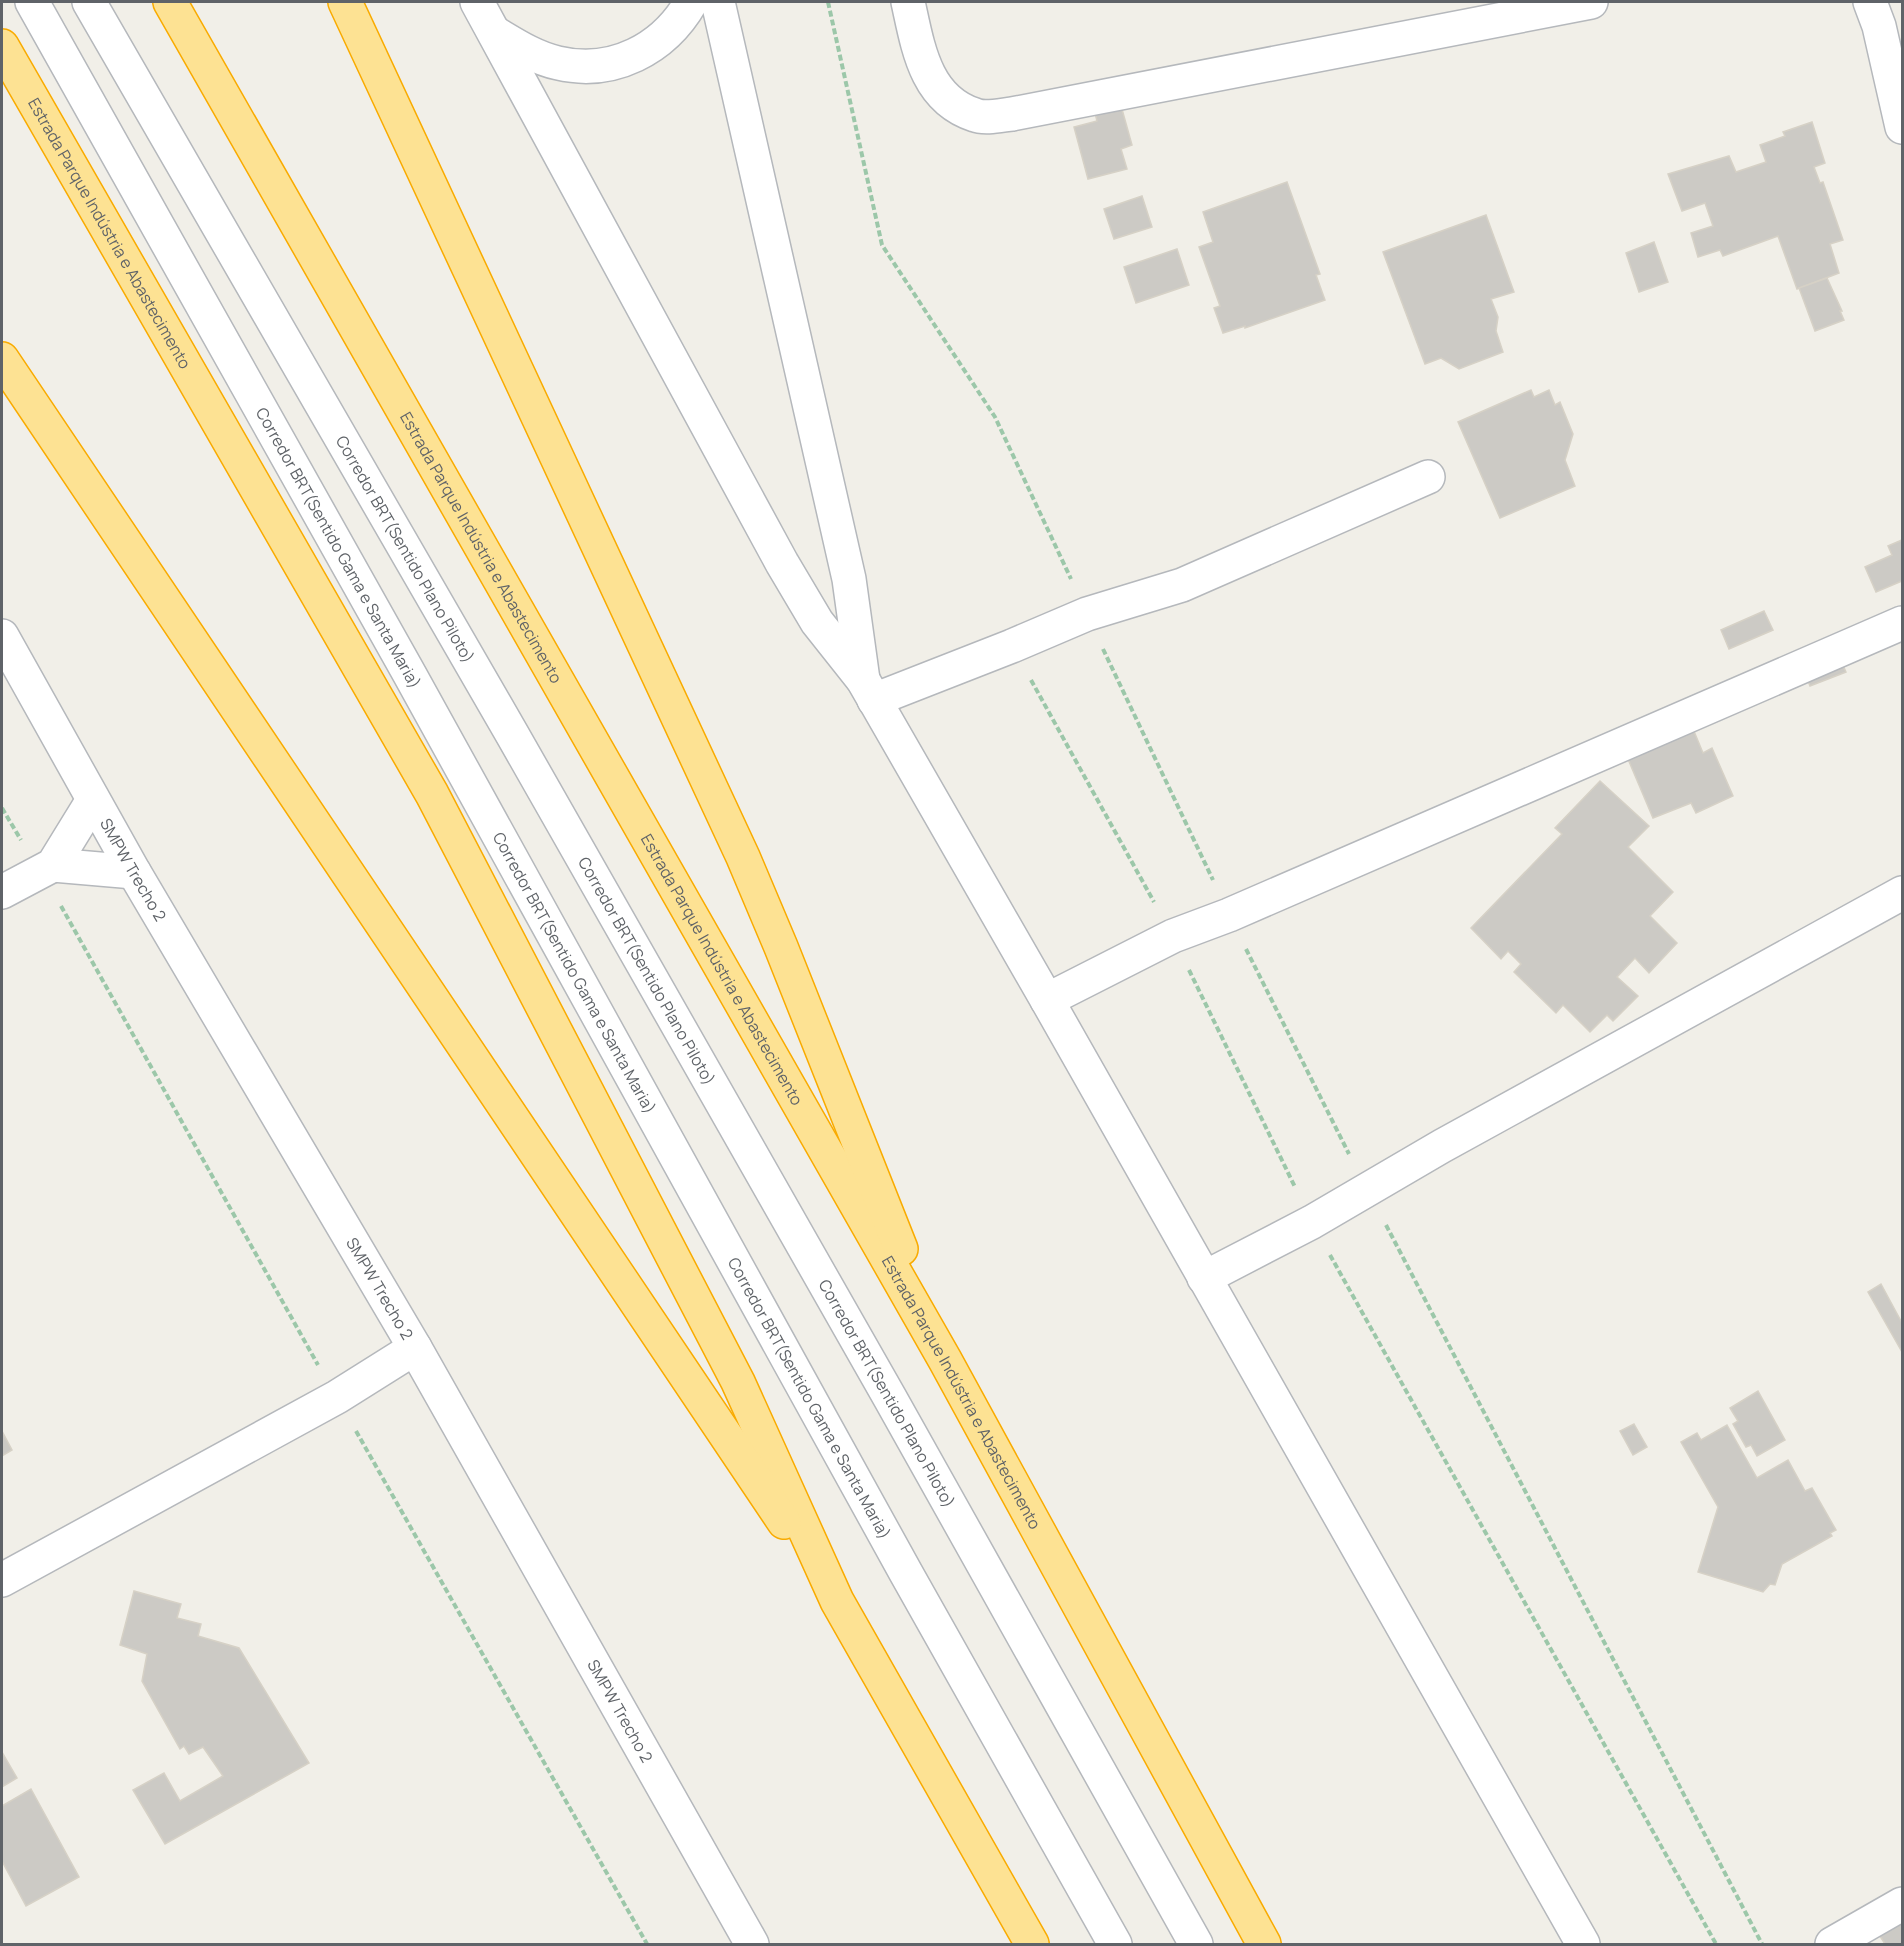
<svg xmlns="http://www.w3.org/2000/svg" width="1904" height="1946" viewBox="0 0 1904 1946" font-family="Manrope,sans-serif">
<rect width="100%" height="100%" fill="#f1efe8"/>
<g fill="#cccac5" stroke="#d6d1c6" stroke-width="1.5">
<polygon points="1120,102 1132,145 1121,149 1127,169 1088,179 1074,127 1097,121 1094,109"/>
<polygon points="1812,122 1825,163 1814,167 1820,183 1823,182 1843,240 1830,244 1839,273 1797,289 1778,236 1723,256 1720,250 1698,257 1691,233 1713,226 1705,203 1682,211 1668,174 1729,156 1736,172 1766,162 1760,145 1785,136 1783,132"/>
<polygon points="1287,182 1320,274 1316,275 1325,300 1245,328 1245,326 1223,333 1214,308 1220,306 1199,247 1213,242 1203,212"/>
<polygon points="1142,196 1152,227 1114,239 1104,209"/>
<polygon points="1486,215 1514,292 1491,299 1498,317 1496,331 1503,352 1459,369 1441,358 1425,364 1383,252"/>
<polygon points="1654,242 1668,282 1639,292 1626,253"/>
<polygon points="1177,249 1189,285 1136,303 1124,267"/>
<polygon points="1827,278 1842,311 1840,311 1844,320 1815,331 1799,288"/>
<polygon points="1531,390 1534,397 1549,390 1555,405 1560,402 1573,434 1565,460 1575,486 1500,518 1458,422"/>
<polygon points="1902,540 1902,581 1876,592 1865,567 1892,555 1888,546"/>
<polygon points="1764,611 1773,630 1729,649 1721,630"/>
<polygon points="1836,649 1846,672 1810,686 1801,663"/>
<polygon points="1691,724 1703,753 1712,748 1733,796 1696,813 1691,803 1653,818 1625,752"/>
<polygon points="1600,781 1649,826 1628,847 1673,892 1650,916 1677,943 1649,973 1635,958 1617,977 1638,996 1613,1021 1607,1015 1590,1032 1563,1005 1556,1013 1514,972 1521,964 1508,951 1501,959 1471,928 1562,834 1555,828"/>
<polygon points="1881,1284 1902,1323 1902,1352 1868,1292"/>
<polygon points="1758,1391 1785,1440 1757,1456 1751,1445 1746,1447 1733,1424 1738,1421 1730,1408"/>
<polygon points="1634,1424 1647,1447 1633,1455 1620,1431"/>
<polygon points="1727,1425 1757,1478 1788,1460 1805,1491 1812,1488 1836,1530 1830,1533 1832,1536 1782,1564 1775,1585 1770,1584 1763,1592 1698,1572 1718,1507 1681,1442 1697,1433 1701,1440"/>
<polygon points="2,1431 12,1450 2,1456"/>
<polygon points="134,1591 181,1604 177,1618 201,1624 198,1636 239,1648 309,1763 165,1844 133,1790 164,1773 180,1801 223,1776 203,1747 189,1754 184,1746 180,1749 142,1681 147,1654 120,1645"/>
<polygon points="2,1752 17,1778 2,1787"/>
<polygon points="31,1789 79,1877 26,1906 2,1861 2,1806"/>
<polygon points="1902,1910 1902,1944 1885,1944 1878,1933"/>
</g>
<g fill="none" stroke-linecap="round" stroke-linejoin="round">
<g stroke="#b5b8bc" stroke-width="36">
<g id="minor">
<path id="s1" d="M32,2L410,675L906,1573L1115,1944"/>
<path id="s2" d="M89,2L512,734L890,1398L1196,1944"/>
<polyline points="477,2 782,563 817,622 863,680 1047,1000 1583,1944"/>
<polyline points="718,2 849,579 863,680"/>
<path d="M908,2C918,47 925,99 975,115C985,119 1002,115 1012,114L1591,2"/>
<polyline points="1870,2 1879,26 1902,127"/>
<path d="M495,33C515,45 535,58 558,63C613,76 664,49 691,2"/>
<path id="s3" d="M2,636L134,872L415,1348L752,1944"/>
<polyline points="874,700 1012,646 1087,614 1182,585 1428,477"/>
<polyline points="53,865 134,872"/>
<polyline points="2,892 53,865 93,800"/>
<polyline points="1047,1000 1173,936 1229,915 1902,623"/>
<polyline points="1204,1278 1312,1222 1442,1146 1902,893"/>
<polyline points="2,1580 337,1397 415,1348"/>
<polyline points="1832,1944 1902,1904"/>
</g>
</g>
<g stroke="#f9ab00" stroke-width="36">
<g id="highway">
<path id="s4" d="M170,2L945,1360L1264,1944"/>
<polyline points="345,2 743,857 781,947 901,1249"/>
<path id="s5" d="M2,46L432,794L738,1382L837,1601L1032,1944"/>
<polyline points="2,359 784,1522"/>
</g>
</g>
<g stroke="#9cc7a9" stroke-width="4" stroke-dasharray="6 3" stroke-linecap="butt">
<polyline points="828,2 882,245 995,417 1071,579"/>
<polyline points="1103,649 1213,880"/>
<polyline points="1031,680 1154,902"/>
<polyline points="2,808 21,840"/>
<polyline points="61,906 318,1365"/>
<polyline points="1246,949 1349,1154"/>
<polyline points="1189,970 1295,1187"/>
<polyline points="1386,1225 1762,1944"/>
<polyline points="1330,1255 1716,1944"/>
<polyline points="356,1431 647,1944"/>
</g>
<use href="#minor" stroke="#fff" stroke-width="33"/>
<use href="#highway" stroke="#fde293" stroke-width="33"/>
</g>
<g text-anchor="middle" dominant-baseline="central" stroke-width="5" stroke-linejoin="round" paint-order="stroke">
<g font-size="16" fill="#5f6368" stroke="#fff">
<text stroke="none"><textPath href="#s5" startOffset="216">Estrada Parque Indústria e Abastecimento</textPath></text>
<text stroke="none"><textPath href="#s1" startOffset="626">Corredor BRT(Sentido Gama e Santa Maria)</textPath></text>
<text stroke="none"><textPath href="#s4" startOffset="628">Estrada Parque Indústria e Abastecimento</textPath></text>
<text stroke="none"><textPath href="#s2" startOffset="632">Corredor BRT(Sentido Plano Piloto)</textPath></text>
<text stroke="none"><textPath href="#s3" startOffset="268">SMPW Trecho 2</textPath></text>
<text stroke="none"><textPath href="#s4" startOffset="1114">Estrada Parque Indústria e Abastecimento</textPath></text>
<text stroke="none"><textPath href="#s2" startOffset="1118">Corredor BRT(Sentido Plano Piloto)</textPath></text>
<text stroke="none"><textPath href="#s1" startOffset="1112">Corredor BRT(Sentido Gama e Santa Maria)</textPath></text>
<text stroke="none"><textPath href="#s3" startOffset="754">SMPW Trecho 2</textPath></text>
<text stroke="none"><textPath href="#s2" startOffset="1604">Corredor BRT(Sentido Plano Piloto)</textPath></text>
<text stroke="none"><textPath href="#s4" startOffset="1600">Estrada Parque Indústria e Abastecimento</textPath></text>
<text stroke="none"><textPath href="#s1" startOffset="1598">Corredor BRT(Sentido Gama e Santa Maria)</textPath></text>
<text stroke="none"><textPath href="#s3" startOffset="1240">SMPW Trecho 2</textPath></text>
</g>
</g>
<rect width="1904" height="1946" fill="none" stroke="#5f6368" stroke-width="6"/>
</svg>
